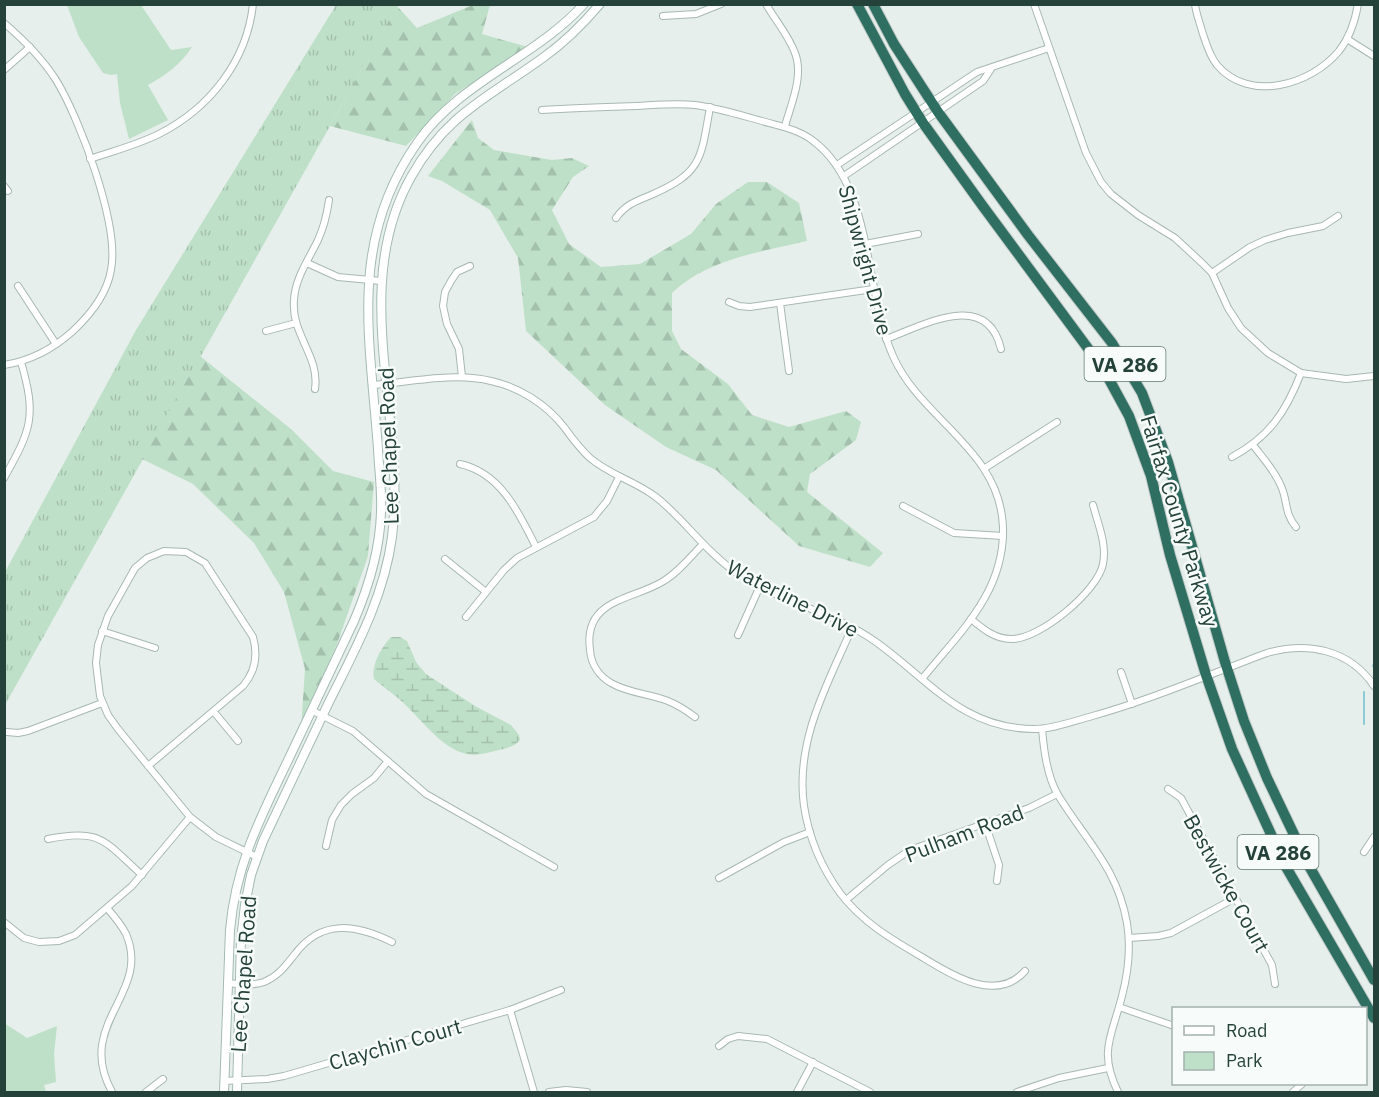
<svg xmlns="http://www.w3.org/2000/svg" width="1379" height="1097" viewBox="0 0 1379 1097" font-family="'IBM Plex Sans',sans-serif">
<defs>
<pattern id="grass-tufts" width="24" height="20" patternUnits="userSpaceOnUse" patternTransform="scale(1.5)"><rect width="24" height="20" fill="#bfe0c8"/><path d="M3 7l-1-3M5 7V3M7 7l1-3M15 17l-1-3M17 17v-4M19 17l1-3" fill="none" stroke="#a4c1ad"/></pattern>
<pattern id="forest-firs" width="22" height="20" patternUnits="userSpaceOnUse" patternTransform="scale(1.5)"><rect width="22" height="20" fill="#bfe0c8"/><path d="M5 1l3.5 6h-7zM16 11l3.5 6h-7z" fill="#a4c1ad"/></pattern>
<pattern id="wetland-marsh" width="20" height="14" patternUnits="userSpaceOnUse" patternTransform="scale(1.5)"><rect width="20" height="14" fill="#bfe0c8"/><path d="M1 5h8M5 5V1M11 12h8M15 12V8" fill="none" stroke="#a4c1ad"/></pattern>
</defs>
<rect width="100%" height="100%" fill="#e6efeb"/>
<polygon fill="url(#grass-tufts)" points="336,5 398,5 5,705 5,572 136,330"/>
<g fill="url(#forest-firs)">
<polygon points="473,5 490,5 482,34 528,47 455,94 406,146 330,126 397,6 417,28"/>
<path d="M472,120L478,138L494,150L552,160L572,158L589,166L573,177L552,210L569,244L601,267L640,264L691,234L716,204L748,182H767L799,203L807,241C760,252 708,259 672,293V331L681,349L728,384L752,415L789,427L846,411L861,422L856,440L810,474L807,492L883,553L870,567L799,546L716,470L666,447L605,405L526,331L518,258L490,210L442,181L428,176Z"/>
<polygon points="200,356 291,429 333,471 374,482 368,556 337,644 301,728 305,669 284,592 254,543 193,484 142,459"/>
</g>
<path fill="url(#wetland-marsh)" d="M391,637H400L407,641L416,662L426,674L475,706L511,725L519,735L520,740C513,748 504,749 495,751C486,753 477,756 467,754C441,749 419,716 399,699C391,692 382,686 374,679C371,664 382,647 391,637Z"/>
<g fill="#bfe0c8">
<path d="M67,5H141L171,50L192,47C180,65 166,75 148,85L168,120L129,139L120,103L117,74L111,75L103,73L79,37Z"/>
<polygon points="4,1023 27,1038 57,1026 54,1054 56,1082 44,1085 46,1092 5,1092"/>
</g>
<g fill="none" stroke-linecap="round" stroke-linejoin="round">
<g stroke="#8ec9d4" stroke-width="2">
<polyline points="1373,666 1374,664"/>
<polyline points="1364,692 1364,724"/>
</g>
<g stroke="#a8b8b2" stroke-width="8">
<g id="street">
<path d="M766,4C775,20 789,36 795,53C804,76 791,104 785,126"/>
<polyline points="1034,4 1086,153 1101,182 1111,194 1138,215 1175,238 1202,263 1212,273 1228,308 1241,328 1268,353 1301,373 1346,379 1374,376"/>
<path d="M1195,4C1196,14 1200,23 1202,31C1206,43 1209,55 1217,65C1249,103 1311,85 1339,51C1350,37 1355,22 1358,4"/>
<polyline points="663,16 696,14 721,4"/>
<path d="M4,23C24,40 42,58 56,80C80,119 120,226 111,270C107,294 90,315 73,331C54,348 30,361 4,365"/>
<polyline points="1347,39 1374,56"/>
<polyline points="4,70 30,47"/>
<path d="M542,110C573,108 605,107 637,106C656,105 676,103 695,105C718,108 740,115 762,121C779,126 797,129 812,140C874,185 863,288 893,356C921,420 1000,449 1003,527C1005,592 960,632 922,679"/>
<path d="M90,159C113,151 137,145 159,134C210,108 247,61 253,4"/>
<polyline points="837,165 977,72 1049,48"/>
<polyline points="844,176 983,81 991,69"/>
<polyline points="4,186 8,191"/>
<path d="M616,218C625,205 636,201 651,195C702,173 701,159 710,107"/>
<polyline points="865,244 918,234"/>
<polyline points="307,263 338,277 381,281"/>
<polyline points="1212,273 1250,247 1265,240 1288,233 1323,226 1338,216"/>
<polyline points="18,286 56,344"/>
<polyline points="729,302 739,306 750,307 873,289"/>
<polyline points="780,303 789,371"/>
<polyline points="266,331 296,323"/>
<path d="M886,339C924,325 987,289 1001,349"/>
<polyline points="462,377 459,349 447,324 443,306 445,292 451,281 457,272 470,266"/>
<path d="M373,385C411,382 454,372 491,381C519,387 546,404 564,427C572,438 579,448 590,458C610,475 635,481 656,497C684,519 704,550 734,571C777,602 833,611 876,642C929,680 963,729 1034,729C1052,729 1071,722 1089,717C1150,700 1208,675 1267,653C1308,641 1350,650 1374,686"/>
<path d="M315,389C320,356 291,335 294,300C295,278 309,259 318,240C324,227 327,214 329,200"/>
<path d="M1253,445C1263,458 1275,471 1281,486C1288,501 1284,513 1296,527"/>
<path d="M1232,457C1269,437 1286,412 1301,373"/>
<path d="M460,464C501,473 519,513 536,547"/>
<polyline points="985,468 1057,422"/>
<path d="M4,478C31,430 37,417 21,362"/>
<polyline points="903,506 954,533 1003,536"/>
<polyline points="445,559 486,592"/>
<polyline points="466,617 504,570 517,558 594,517 607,501 619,477"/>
<path d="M971,619C983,629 995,639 1011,639C1039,640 1098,591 1103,564C1107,544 1098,524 1093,505"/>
<path d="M852,628C827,685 795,741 804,806C809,838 821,867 840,893C862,922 891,939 922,957C950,974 996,1004 1025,971"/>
<polyline points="102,631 155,648"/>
<polyline points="738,635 760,586"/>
<polyline points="1121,672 1132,704"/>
<polyline points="311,710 353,731 426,794 554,867"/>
<polyline points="214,712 238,741"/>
<path d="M695,717C687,711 678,705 668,701C650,694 628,693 611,683C599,676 591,664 590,650C583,599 632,600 662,582C678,573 690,557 703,544"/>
<path d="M1042,729C1044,751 1047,776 1058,795C1086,841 1117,867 1127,923C1131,947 1128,973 1122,996C1112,1036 1098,1051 1118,1092"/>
<polyline points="7,732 18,733 28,731 102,703"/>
<path d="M148,766L243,686C256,671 258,655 253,637L205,563L186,552L164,551L147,558L135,568L108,616L98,645L96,663L100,696L108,715L118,729L190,817L216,837L257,857"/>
<polyline points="1168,789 1181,798 1272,965 1275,984"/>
<polyline points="985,823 999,865 997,881"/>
<path d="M48,839C101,828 104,841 142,875"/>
<polyline points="326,846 332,820 341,805 352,794 374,778 388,761"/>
<polyline points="1364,852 1374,837"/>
<polyline points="719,878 784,842 810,832"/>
<polyline points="846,900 888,865 910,850 1029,808 1057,794"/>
<path d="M107,908C114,916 121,924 126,934C152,994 74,1023 112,1092"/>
<polyline points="4,922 24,938 39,942 59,941 75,935 132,886 190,817"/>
<polyline points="1129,938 1158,936 1171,933 1235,898"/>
<path d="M227,983C239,984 253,986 264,982C279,976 286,965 295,954C322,918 357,925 392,942"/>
<polyline points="1119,1007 1174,1026"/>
<polyline points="510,1010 534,1092"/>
<polyline points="719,1046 728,1039 738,1036 767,1039 870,1092"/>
<polyline points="224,1081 267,1079 284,1076 510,1010 561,990"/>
<polyline points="146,1092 163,1079"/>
<polyline points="549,1092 566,1090 587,1092"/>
<polyline points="797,1092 813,1062"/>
<polyline points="1017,1092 1059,1078 1108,1068"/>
<polyline points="1293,1092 1302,1084"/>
</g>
</g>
<g stroke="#a4bbb3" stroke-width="10">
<g id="secondary">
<path d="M224,1092L230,930C236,862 262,815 291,754C312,710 333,666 354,621C369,586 380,551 381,512C382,491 379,470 378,449C370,337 348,242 417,143C459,82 535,58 584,4"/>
<path d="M237,1092L241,940L245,905L251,875L263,841C285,794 307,748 329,702C356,648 384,597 392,537C407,418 348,289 411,177C446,114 489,97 544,57C565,42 583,24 600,4"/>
</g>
</g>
<g stroke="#c2cac8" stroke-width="12">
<g id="highway">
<polyline points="857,4 905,94 923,123 982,205 1104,370 1129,416 1151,476 1170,555 1206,675 1232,749 1286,867 1374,1018"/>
<polyline points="873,4 894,44 938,112 1028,235 1112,343 1142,393 1168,462 1225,662 1244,721 1267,778 1309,866 1374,980"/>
</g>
</g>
<use href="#street" stroke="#fff" stroke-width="6"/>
<use href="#secondary" stroke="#fff" stroke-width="8"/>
<use href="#highway" stroke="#2f6f62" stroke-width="10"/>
</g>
<g text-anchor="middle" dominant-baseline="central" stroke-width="5" stroke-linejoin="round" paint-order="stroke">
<g fill="#f7fbf9" stroke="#637a73" stroke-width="1.5">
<rect x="1084.5" y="347" width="81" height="34" rx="4.5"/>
<rect x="1237.5" y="835" width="81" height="34" rx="4.5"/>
</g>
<g font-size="20" font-weight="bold" fill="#24423a">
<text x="1125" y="364">VA 286</text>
<text x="1278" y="852">VA 286</text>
</g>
<g font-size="21" fill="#24423a" stroke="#f7fbf9">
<text transform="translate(866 260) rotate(75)">Shipwright Drive</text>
<text transform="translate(388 446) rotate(-92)">Lee Chapel Road</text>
<text transform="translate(1180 521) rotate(73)">Fairfax County Parkway</text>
<text transform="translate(793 598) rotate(27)">Waterline Drive</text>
<text transform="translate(964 833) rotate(-21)">Pulham Road</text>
<text transform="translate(1227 883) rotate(61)">Bestwicke Court</text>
<text transform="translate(243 974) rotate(-86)">Lee Chapel Road</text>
<text transform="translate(395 1044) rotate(-16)">Claychin Court</text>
</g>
</g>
<rect width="1379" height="1097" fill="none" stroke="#24423a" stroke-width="12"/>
<rect x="1172" y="1007" width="195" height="78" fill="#f7fbf9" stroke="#a3b1ad" stroke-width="1.5"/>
<rect x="1184" y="1026" width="30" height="9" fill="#ffffff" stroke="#a3b1ad" stroke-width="1.5"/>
<text x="1226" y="1037" font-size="18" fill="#24423a">Road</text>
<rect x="1184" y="1052" width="30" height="18" fill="#bfe0c8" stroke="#a3b1ad" stroke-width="1.5"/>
<text x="1226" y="1067" font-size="18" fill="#24423a">Park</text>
</svg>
